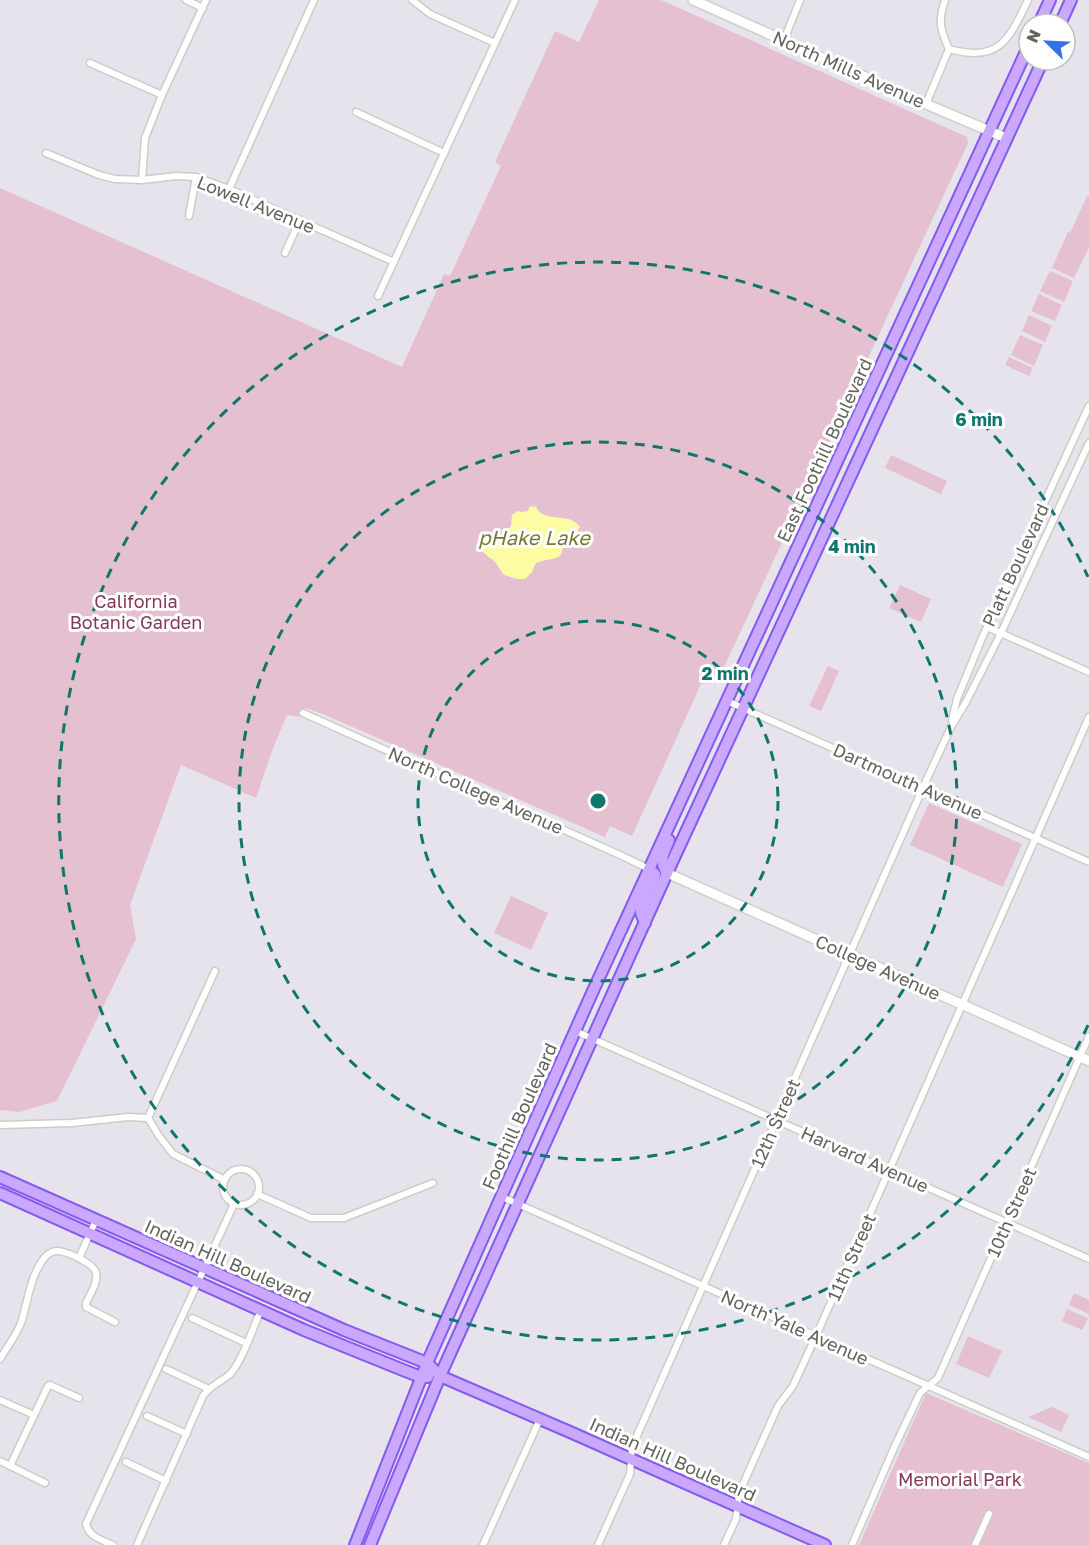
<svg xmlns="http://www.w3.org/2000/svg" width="1089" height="1545" viewBox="0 0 1089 1545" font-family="'Golos Text',sans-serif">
<rect width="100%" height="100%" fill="#e6e3ed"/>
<g fill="#e5c0d0">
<polygon points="599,0 661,0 967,137 968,143 719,678 710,683 701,684 632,836 610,826 605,837 323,714 305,708 301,717 287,715 272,751 256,798 181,765 130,905 136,939 57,1101 19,1112 0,1110 0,188 402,367 444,274 450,276 501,166 495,162 555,31 579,42"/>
<polygon points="1087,196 1089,197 1089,247 1074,278 1052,268 1068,232 1070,233"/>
<polygon points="1050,271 1073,281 1064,302 1040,291"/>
<polygon points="1039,294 1062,305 1055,321 1031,311"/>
<polygon points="1029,315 1052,326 1045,342 1022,331"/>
<polygon points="1020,335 1043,345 1034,366 1011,355"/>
<polygon points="1009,357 1033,368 1029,376 1005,365"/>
<polygon points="891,455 947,481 941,494 885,468"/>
<polygon points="900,585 931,599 921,622 889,608"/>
<polygon points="828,666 839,671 821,711 809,706"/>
<polygon points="929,803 1022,844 1003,887 910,845"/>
<polygon points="511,896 548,913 531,950 494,933"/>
<polygon points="1074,1293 1089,1300 1089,1314 1069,1305"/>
<polygon points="1067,1309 1088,1318 1082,1330 1062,1321"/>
<polygon points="968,1336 1002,1351 989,1378 956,1364"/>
<polygon points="926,1393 1089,1463 1089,1545 859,1545"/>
<polygon points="1052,1407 1069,1415 1061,1432 1028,1417"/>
</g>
<path fill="#fdfca3" d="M530,506L536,507C544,524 569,511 580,527C575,536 574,532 568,536C563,540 563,551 560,556C550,561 545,559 536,563L532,572L525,579H517L504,575C501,571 498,565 495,562C488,555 474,550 484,539L494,542L498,541L511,526L512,515L517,511L521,512L528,511Z"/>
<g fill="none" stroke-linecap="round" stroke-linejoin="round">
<g stroke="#cccdc6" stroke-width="9">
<g id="street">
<polyline points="186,0 203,8"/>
<polyline points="412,0 430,14 495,43"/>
<polyline points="784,40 800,0"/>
<path d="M949,49C999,63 1009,40 1028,0"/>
<polyline points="90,63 162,95"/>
<path d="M926,104L949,49C940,30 938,20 945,0"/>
<polyline points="356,112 444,153"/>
<polyline points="46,153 99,175 115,179 142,180 176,176 196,177 229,189 394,262"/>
<polyline points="142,180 145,138 162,95 206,0"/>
<polyline points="229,189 314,0"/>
<polyline points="189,216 196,177"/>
<polyline points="285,253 300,220"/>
<polyline points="378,296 515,0"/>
<polyline points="987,627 1089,672"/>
<polyline points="727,701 1089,862"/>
<polyline points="303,713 620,855 649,869"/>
<polyline points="952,720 957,699 982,638 1089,406"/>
<polyline points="575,1031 1089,1259"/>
<polyline points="148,1118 215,971"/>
<polyline points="0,1125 72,1123 128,1117 148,1118 159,1136 173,1154 225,1180"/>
<circle cx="241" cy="1187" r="18"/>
<polyline points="257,1194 311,1218 344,1218 433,1183"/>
<polyline points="500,1196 1089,1457"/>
<polyline points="79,1258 96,1220"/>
<polyline points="192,1318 246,1343"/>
<path d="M0,1359C7,1347 16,1336 21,1323C28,1302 30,1275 45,1257C48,1254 53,1251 57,1251C66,1251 94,1263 96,1273C98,1283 90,1294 86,1303V1307L115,1322"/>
<polyline points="166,1369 209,1389"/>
<polyline points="0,1400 34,1415"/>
<polyline points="147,1416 187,1434"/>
<polyline points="0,1461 45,1483"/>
<polyline points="126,1462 166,1481"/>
<polyline points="10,1466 48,1386 50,1385 79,1398"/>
<path d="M113,1545C102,1540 89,1537 86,1524L234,1204"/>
<path d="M137,1545L203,1396C211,1385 219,1383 229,1375C242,1363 253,1327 261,1310"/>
<polyline points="483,1545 540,1419"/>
<polyline points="598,1545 630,1474 632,1447 926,781 951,727 966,702 1001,633 1089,443"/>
<polyline points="724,1545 736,1519 739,1493 778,1406 793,1386 816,1336 1089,717"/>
<polyline points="852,1545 894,1448 920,1393 938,1378 1089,1036"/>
<polyline points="975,1545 989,1514"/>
</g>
</g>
<g stroke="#cfd1c8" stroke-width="12">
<g id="secondary">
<polyline points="693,0 926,104 1006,138"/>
<polyline points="667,873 1089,1061"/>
</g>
</g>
<g stroke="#835bee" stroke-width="14">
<g id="primary">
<polyline points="1039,24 1050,0"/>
<polyline points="1060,24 1071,0"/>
<path d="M667,873C658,858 664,854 669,840"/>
<polyline points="645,923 641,913 641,908 654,878 655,874 649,869"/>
<polyline points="0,1177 344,1330 427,1363 440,1376 570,1432 825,1545"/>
<polyline points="0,1193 304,1330 403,1370 421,1377 428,1377"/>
<polyline points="355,1545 427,1363 592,993 1029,45"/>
<polyline points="370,1545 440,1376 667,873 1043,60"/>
</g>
</g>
<use href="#street" stroke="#fff" stroke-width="6"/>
<use href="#secondary" stroke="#fff" stroke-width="9"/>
<use href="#primary" stroke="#c9a8fd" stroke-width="10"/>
</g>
<g fill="none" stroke="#0f766e" stroke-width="3" stroke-dasharray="10 8">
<circle cx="598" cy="801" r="180"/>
<circle cx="598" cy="801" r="359"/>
<path d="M1088 1025A539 539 0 1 1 1088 577"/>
</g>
<g text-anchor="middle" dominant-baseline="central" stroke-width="6" stroke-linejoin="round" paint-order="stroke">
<g font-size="18" fill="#62635b" stroke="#fff">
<text transform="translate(849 69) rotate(24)">North Mills Avenue</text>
<text transform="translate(256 204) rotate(22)">Lowell Avenue</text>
<text transform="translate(824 450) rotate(-65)">East Foothill Boulevard</text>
<text transform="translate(1015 565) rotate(-65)">Platt Boulevard</text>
<text transform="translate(908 781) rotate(24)">Dartmouth Avenue</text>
<text transform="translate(476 790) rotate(24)">North College Avenue</text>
<text transform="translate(878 967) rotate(24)">College Avenue</text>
<text transform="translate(519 1116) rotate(-66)">Foothill Boulevard</text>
<text transform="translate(775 1123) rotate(-66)">12th Street</text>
<text transform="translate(865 1159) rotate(24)">Harvard Avenue</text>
<text transform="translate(1011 1212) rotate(-66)">10th Street</text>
<text transform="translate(851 1257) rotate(-66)">11th Street</text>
<text transform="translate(228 1261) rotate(24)">Indian Hill Boulevard</text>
<text transform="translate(795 1327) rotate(24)">North Yale Avenue</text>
<text transform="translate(673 1459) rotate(24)">Indian Hill Boulevard</text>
</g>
<g font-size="18" fill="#863757" stroke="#fff">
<text x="136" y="601">California<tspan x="136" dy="21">Botanic Garden</tspan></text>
<text x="960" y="1479">Memorial Park</text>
</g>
<g font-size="20" font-style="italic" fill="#757a31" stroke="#fff">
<text x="534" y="537">pHake Lake</text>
</g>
</g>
<circle cx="598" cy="801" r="9" fill="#0f766e" stroke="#fff" stroke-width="3"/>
<g font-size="18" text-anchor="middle" font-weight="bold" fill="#0f766e" stroke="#fff" stroke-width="6" stroke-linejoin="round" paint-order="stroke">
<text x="979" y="426">6 min</text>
<text x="852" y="553">4 min</text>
<text x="725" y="680">2 min</text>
</g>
<g transform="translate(1047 42) rotate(294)"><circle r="28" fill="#ffffff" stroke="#c0c1bd" stroke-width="1.5"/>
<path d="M0-4.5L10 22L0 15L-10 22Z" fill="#3173e5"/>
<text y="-9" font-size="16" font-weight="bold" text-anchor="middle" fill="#62635b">N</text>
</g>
</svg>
